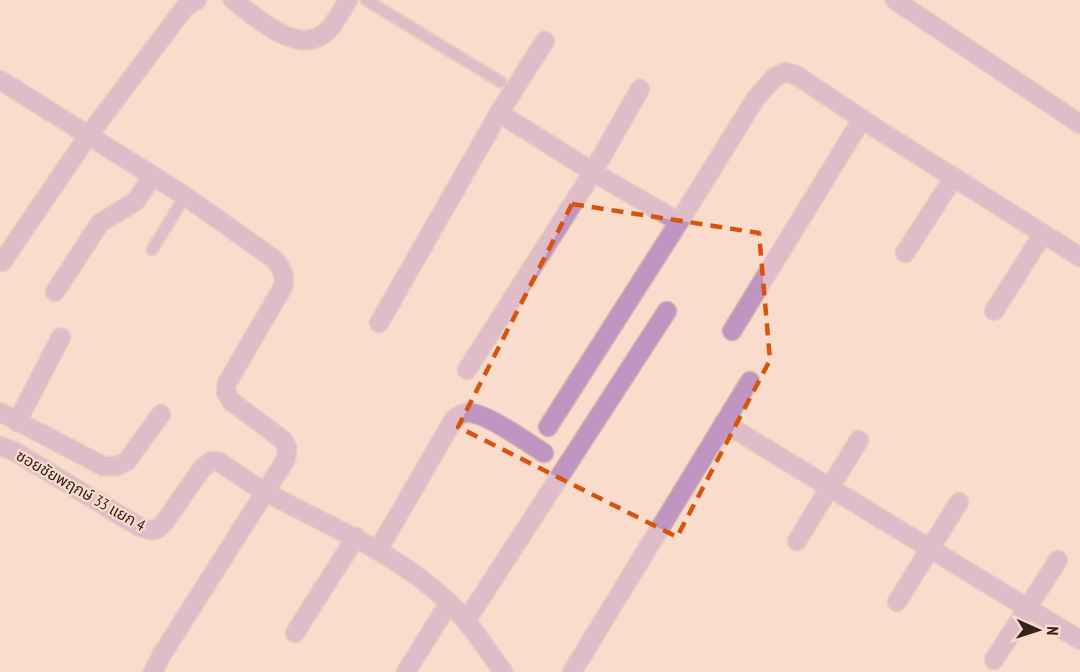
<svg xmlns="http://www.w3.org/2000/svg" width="1080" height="672" viewBox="0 0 1080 672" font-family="'PT Sans Narrow','Noto Sans Thai',sans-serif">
<rect width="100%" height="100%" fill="#fadccd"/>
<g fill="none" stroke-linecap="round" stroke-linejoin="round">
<g stroke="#d6bbad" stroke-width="14">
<g id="lane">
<polyline points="366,0 501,82"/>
<polyline points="152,250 185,196"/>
</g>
</g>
<g stroke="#d6bbad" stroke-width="21">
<g id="street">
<path d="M233,0C258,18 301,61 330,28C337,20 342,9 348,0"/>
<polyline points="895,0 1080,124"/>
<polyline points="545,41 499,113 593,172 679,222"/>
<path d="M0,80L185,196L274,259C282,269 286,275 283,287L227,383L226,392L231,401L283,440L287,447L286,459L161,656L153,672"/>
<polyline points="905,253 954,177"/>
<polyline points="2,262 88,136 186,6 197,0"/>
<polyline points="55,292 100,223 136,201 152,176"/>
<polyline points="994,311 1043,234"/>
<polyline points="379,323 499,113"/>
<polyline points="732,331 862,119"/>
<polyline points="467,370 593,172 640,89"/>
<polyline points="0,412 103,466 117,466 127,461 161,414"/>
<polyline points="17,422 61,337"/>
<polyline points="724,423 1080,640"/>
<polyline points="548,427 679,222 756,98 775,77 785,72 796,75 880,131 1080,257"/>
<path d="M0,446L14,451L138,526C149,530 155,533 163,524L203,467L212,461L219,462C235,472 250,484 266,492C327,526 394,551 446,600C469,621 485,647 503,672"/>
<polyline points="797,541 859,440"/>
<path d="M378,550L454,419C460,414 464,412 472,413C490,416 527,442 544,453"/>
<polyline points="897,602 959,502"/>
<polyline points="466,621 667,311"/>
<polyline points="295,633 356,537"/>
<polyline points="994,660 1058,560"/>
<polyline points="406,672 449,603"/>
<polyline points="572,672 750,381"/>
</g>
</g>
<use href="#lane" stroke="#c195c2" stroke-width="10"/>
<use href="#street" stroke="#c195c2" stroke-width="18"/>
</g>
<path d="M0 0H1080V672H0ZM572,204L759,233L770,360L677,537L458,427Z" fill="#fadccd" fill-opacity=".55" fill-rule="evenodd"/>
<path fill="none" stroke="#d6540e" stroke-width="4.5" stroke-dasharray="12 8" stroke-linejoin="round" d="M572,204L759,233L770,360L677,537L458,427Z"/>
<g text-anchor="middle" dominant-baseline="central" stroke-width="4.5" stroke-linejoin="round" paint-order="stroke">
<g font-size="16" fill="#32241d" stroke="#fadccd">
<text transform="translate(81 490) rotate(30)">ซอยชัยพฤกษ์ 33 แยก 4</text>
</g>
</g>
<g transform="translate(1038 630) rotate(93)" stroke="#fadccd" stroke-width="4.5" paint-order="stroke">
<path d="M0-4.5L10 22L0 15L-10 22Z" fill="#32241d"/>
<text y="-9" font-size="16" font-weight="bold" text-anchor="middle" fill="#32241d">N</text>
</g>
</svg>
